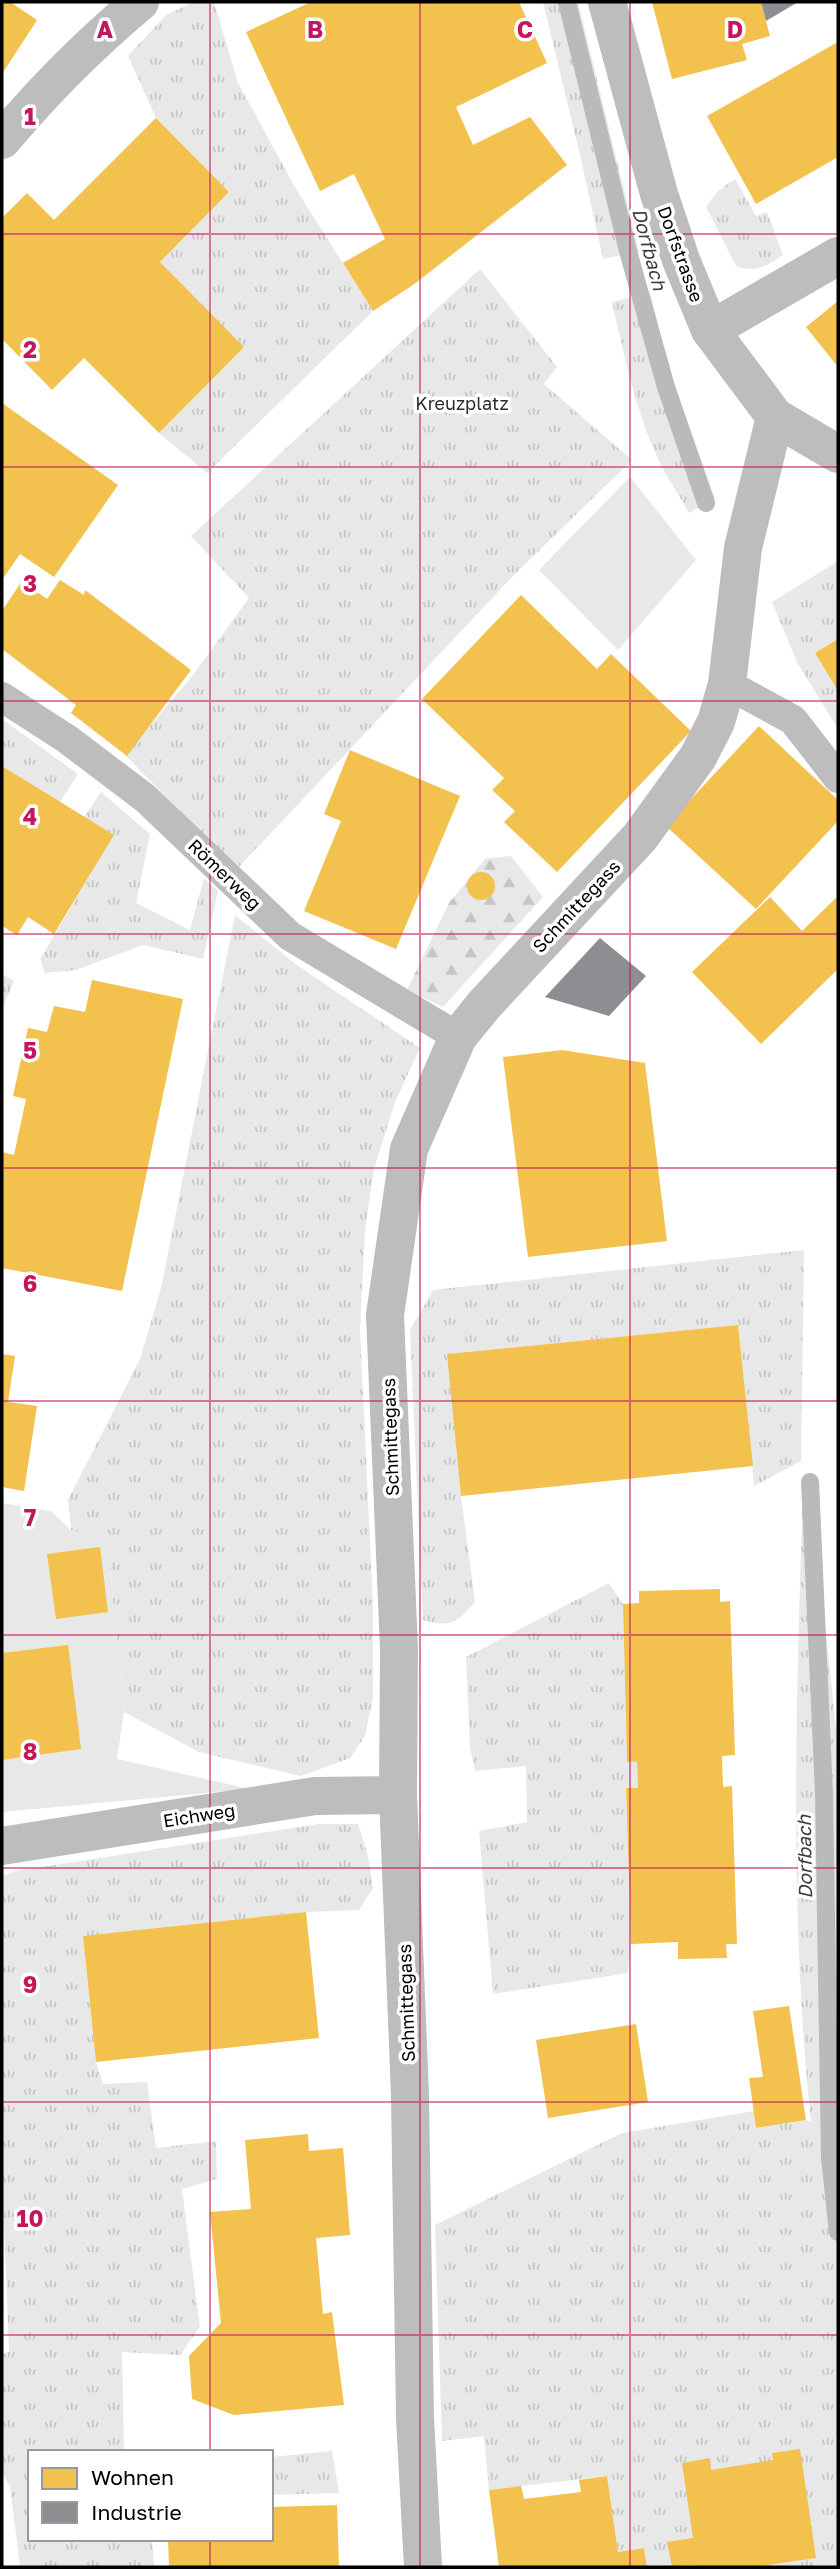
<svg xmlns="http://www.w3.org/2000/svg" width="840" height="2569" viewBox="0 0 840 2569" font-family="'Golos Text',sans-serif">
<defs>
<pattern id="grass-tufts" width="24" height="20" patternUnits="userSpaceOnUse" patternTransform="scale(1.75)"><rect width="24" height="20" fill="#e8e8e8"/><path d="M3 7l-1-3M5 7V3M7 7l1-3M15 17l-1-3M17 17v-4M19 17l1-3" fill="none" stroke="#c5c5c5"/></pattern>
<pattern id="forest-firs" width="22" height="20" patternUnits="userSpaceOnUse" patternTransform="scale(1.75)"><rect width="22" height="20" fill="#e8e8e8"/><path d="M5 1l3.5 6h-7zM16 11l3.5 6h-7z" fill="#c5c5c5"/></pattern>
</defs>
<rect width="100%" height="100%" fill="#fff"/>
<g fill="url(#grass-tufts)">
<polygon points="194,2 214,2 238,83 296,189 373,311 207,473 159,433 244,347 160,262 229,192 156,118 128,56 166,15"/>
<polygon points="543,2 578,2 639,251 603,259 580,155"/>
<path d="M735,179L756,216L767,212L783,255C767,266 756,273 736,266L706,207L718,191Z"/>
<polygon points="480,269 557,367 544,384 632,460 516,573 237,869 125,755 190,679 249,598 191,536"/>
<path d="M650,292L671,379L715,498L689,513C679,495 666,476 657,457C635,408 624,354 612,302Z"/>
<polygon points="838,561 838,639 815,653 838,691 838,729 798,664 772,602"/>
<polygon points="2,719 78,774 60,802 2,766"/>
<polygon points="101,792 150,834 136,903 190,930 204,878 218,891 203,959 143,945 76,970 45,973 40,959 114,835 84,817"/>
<polygon points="235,915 298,966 420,1048 395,1102 374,1169 365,1229 360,1330 373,1606 373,1697 365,1736 350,1758 301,1776 199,1752 124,1712 107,1540 71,1530 68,1500 140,1359 161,1288"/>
<polygon points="2,974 14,981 2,1009"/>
<path d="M804,1250L801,1461L754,1486L738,1325L448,1354L461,1496L475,1602C458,1623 449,1628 423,1620L410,1330L433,1290Z"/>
<path d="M803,1488L818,1489L821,1584L838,1747V2567H647L644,2548L618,2552L607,2476L489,2490L484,2436L442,2441L435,2225L622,2133L754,2111L756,2128L806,2120L811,2122C789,1912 796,1699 803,1488Z"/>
<polygon points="609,1583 623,1604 627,1762 637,1761 638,1788 626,1789 631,1944 628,1973 493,1994 479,1831 527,1822 526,1766 475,1771 470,1748 466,1657"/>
<polygon points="319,1824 358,1824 368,1856 373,1888 359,1910 306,1912 83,1937 96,2062 103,2084 147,2082 156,2148 216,2141 217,2179 182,2189 200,2327 180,2355 122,2352 124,2452 30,2452 30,2539 152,2539 154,2567 20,2567 10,2487 2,2472 2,2354 9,2352 2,2168 2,1876 16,1871"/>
<polygon points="332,2451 339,2493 271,2495 271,2457"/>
</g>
<polygon fill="url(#forest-firs)" points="511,856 543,897 443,1007 407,990 449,903 485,859"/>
<g fill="#e8e8e8">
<polygon points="630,477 696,560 618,650 539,570"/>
<polygon points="2,1503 51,1511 71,1530 107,1539 124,1712 117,1759 250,1789 2,1812"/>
</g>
<g fill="#f2c14e">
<polygon points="2,2 10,2 37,20 2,74"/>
<polygon points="311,2 519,2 547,63 456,107 473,145 530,117 567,165 413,285 373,311 343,263 385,239 354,174 320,191 246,32"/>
<polygon points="652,2 761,2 770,36 742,44 747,60 672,79"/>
<polygon points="838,42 838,157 756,204 707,116"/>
<polygon points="156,118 229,192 160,262 244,347 159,433 84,358 52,390 2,339 2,218 27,193 54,220"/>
<polygon points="838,301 838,367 806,327"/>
<polygon points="2,403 118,485 54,577 20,554 2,580"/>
<polygon points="60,580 84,595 85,590 191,670 127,756 71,713 76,705 2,649 2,611 22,581 47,599"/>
<polygon points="521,595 597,669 611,654 691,731 557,872 504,822 515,811 492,790 504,778 422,699"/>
<polygon points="838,639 838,691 815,653"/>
<polygon points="759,726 838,800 838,821 756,909 666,826"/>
<polygon points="350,750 460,796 396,949 304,911 341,821 324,814"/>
<polygon points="2,766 114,835 54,934 28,917 17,935 2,926"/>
<circle cx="481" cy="886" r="14"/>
<polygon points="838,896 838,969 761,1044 692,972 770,897 802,931"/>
<polygon points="92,980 183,999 122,1291 2,1268 2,1152 14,1155 26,1099 13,1096 28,1028 47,1032 54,1006 85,1012"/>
<polygon points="562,1050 645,1063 667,1241 528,1257 503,1057"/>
<polygon points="738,1325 753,1466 461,1496 447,1354"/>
<polygon points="2,1354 15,1356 8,1402 37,1406 24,1491 2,1487"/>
<polygon points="100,1547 108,1612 56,1619 47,1554"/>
<polygon points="720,1589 720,1602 730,1601 735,1755 722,1756 723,1787 732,1786 737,1944 726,1944 727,1958 678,1959 678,1942 631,1944 626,1788 638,1788 637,1761 627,1762 623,1604 639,1603 639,1591"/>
<polygon points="68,1645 81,1749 2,1760 2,1653"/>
<polygon points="306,1912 319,2038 96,2062 83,1936"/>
<polygon points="789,2006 806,2120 756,2128 749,2078 763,2077 753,2011"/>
<polygon points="636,2024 648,2102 548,2118 536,2040"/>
<polygon points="308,2134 309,2151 343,2148 350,2235 316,2238 323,2314 332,2312 344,2405 234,2415 192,2399 189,2356 221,2323 210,2212 251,2209 245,2140"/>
<polygon points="800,2449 816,2558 754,2567 695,2567 695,2565 672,2567 667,2542 693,2538 682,2463 710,2458 711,2470 773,2460 772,2453"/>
<polygon points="607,2476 618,2552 644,2548 647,2567 499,2567 489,2490 521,2486 524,2499 581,2492 579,2480"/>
<polygon points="337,2505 339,2567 169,2567 168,2539 271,2539 271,2507"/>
</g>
<g fill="#8d8d92">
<polygon points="761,2 798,2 766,21"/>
<polygon points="600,938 646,976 609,1016 545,997"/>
</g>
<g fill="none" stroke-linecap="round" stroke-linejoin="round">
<g stroke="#bababa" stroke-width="18">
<polyline points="567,2 628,251 666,387 706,503"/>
<polyline points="810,1482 824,1794 830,2158 838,2232"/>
</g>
<g stroke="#bdbdbd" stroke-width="30">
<polyline points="727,684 793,720 838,778"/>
<polyline points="2,697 67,739 145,798 290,936 458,1037"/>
</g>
<g stroke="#bdbdbd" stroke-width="38">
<polyline points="607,2 659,194 681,260 710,330 775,417 838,454"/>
<path d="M2,140C44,90 90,44 140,2"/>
<polyline points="710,330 838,256"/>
<polyline points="2,1846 315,1796 398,1795"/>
<polyline points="423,2567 415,2418 410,2095 398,1795 399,1649 385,1315 409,1149 458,1037 484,1005 640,837 698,757 716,722 727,684 743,548 775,417"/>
</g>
</g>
<path fill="none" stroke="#c2185b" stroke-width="2" stroke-opacity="0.55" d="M210,2V2452M420,2V2567M630,2V2567M2,234H838M2,467H838M2,701H838M2,934H838M2,1168H838M2,1401H838M2,1635H838M2,1868H838M2,2102H838M2,2335H838M210,2539V2567"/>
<g text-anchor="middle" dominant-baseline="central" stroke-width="7" stroke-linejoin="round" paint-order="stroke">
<g font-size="18" fill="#000" stroke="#fff">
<text transform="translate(681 254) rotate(70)">Dorfstrasse</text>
<text transform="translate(225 874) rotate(44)">Römerweg</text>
<text transform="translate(576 906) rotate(-47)">Schmittegass</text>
<text transform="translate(390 1437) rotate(-92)">Schmittegass</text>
<text transform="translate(199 1815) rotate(-9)">Eichweg</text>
<text transform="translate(406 2003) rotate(-92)">Schmittegass</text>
</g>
<g font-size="18" fill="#2c2c2c" stroke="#fff">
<text x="462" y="403">Kreuzplatz</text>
</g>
<g font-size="19" font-style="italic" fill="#3d3d3d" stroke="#fff">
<text transform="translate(650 249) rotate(75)">Dorfbach</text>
<text transform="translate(804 1857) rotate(-91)">Dorfbach</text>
</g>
</g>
<g font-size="23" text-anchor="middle" font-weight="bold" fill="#c2185b" stroke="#fff" stroke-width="7" stroke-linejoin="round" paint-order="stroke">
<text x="105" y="38">A</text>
<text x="315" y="38">B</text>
<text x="525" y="38">C</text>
<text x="735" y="38">D</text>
<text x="30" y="125">1</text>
<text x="30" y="358">2</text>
<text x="30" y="592">3</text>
<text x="30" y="825">4</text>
<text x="30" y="1059">5</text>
<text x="30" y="1292">6</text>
<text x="30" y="1526">7</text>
<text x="30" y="1760">8</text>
<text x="30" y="1993">9</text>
<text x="30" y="2227">10</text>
</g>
<rect width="840" height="2569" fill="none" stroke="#000000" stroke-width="7"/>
<rect x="28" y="2450" width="245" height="91" fill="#ffffff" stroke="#999999" stroke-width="2"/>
<rect x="42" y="2468" width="35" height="21" fill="#f2c14e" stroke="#999999" stroke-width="2"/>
<text x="91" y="2485" font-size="21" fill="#000000">Wohnen</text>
<rect x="42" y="2502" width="35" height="21" fill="#8d8d92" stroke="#999999" stroke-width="2"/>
<text x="91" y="2520" font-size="21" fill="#000000">Industrie</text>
</svg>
